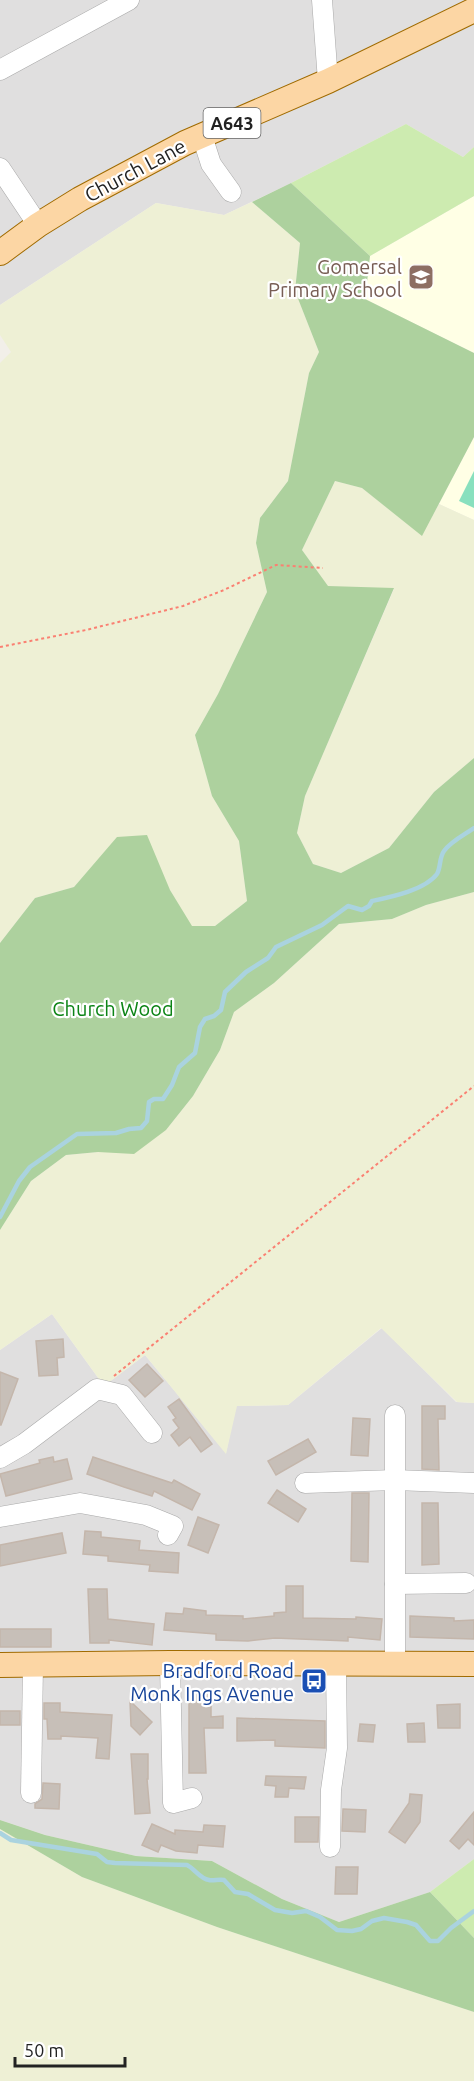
<svg xmlns="http://www.w3.org/2000/svg" width="474" height="2081" viewBox="0 0 474 2081" font-family="Ubuntu,sans-serif">
<rect width="100%" height="100%" fill="#f2efe9"/>
<g fill="#e0dfdf">
<polygon points="0,0 474,0 474,147 463,157 406,124 291,183 224,215 156,203 0,305"/>
<polygon points="52,1314 104,1386 145,1355 226,1453 236,1406 288,1405 382,1328 456,1402 474,1403 474,1859 430,1892 339,1922 282,1899 212,1861 136,1856 45,1835 0,1820 0,1350"/>
</g>
<g fill="#ffffe5">
<polygon points="474,196 474,353 365,299 370,256"/>
<polygon points="474,437 474,520 439,504"/>
</g>
<g fill="#eef0d5">
<polygon points="252,202 300,243 295,291 319,352 309,373 288,481 260,518 256,543 267,592 218,694 195,735 212,796 239,841 247,901 215,926 191,926 170,890 118,837 74,887 35,898 0,943 0,363 11,352 0,335 0,305 156,203 224,215"/>
<polygon points="335,481 362,488 422,535 439,504 474,520 474,758 434,792 389,848 341,873 313,864 297,833 305,796 394,589 328,587 302,550"/>
<polygon points="474,892 474,1403 457,1402 381,1328 288,1405 237,1406 226,1454 145,1355 104,1386 52,1314 0,1350 0,1230 31,1181 66,1155 98,1152 166,1130 193,1096 220,1050 234,1012 274,983 339,924 392,919 426,905"/>
<polygon points="0,1829 82,1877 217,1927 474,2012 474,2081 0,2081"/>
</g>
<g fill="#cdebb0">
<polygon points="406,124 463,157 474,147 474,196 370,256 291,183"/>
<polygon points="474,1859 474,1938 430,1892"/>
</g>
<g fill="#add19e">
<polygon points="291,183 370,256 365,299 474,353 474,437 422,536 362,488 335,481 302,550 328,586 394,588 305,796 297,833 313,864 341,873 389,848 434,792 474,758 474,892 426,905 392,919 339,924 274,983 234,1012 220,1050 193,1096 166,1130 134,1154 98,1152 66,1155 31,1181 0,1230 0,943 35,898 74,887 117,837 147,835 170,890 192,926 215,926 247,901 239,841 212,796 195,735 218,694 267,592 256,543 260,518 288,481 309,373 319,352 295,291 300,243 252,202"/>
<polygon points="0,1820 45,1835 136,1856 212,1861 282,1899 339,1922 430,1892 474,1938 474,2012 217,1927 82,1877 0,1829"/>
</g>
<polygon fill="#88e0be" points="474,471 474,508 459,501"/>
<g fill="none" stroke-linecap="round" stroke-linejoin="round">
<g stroke="#aad3df" stroke-width="4.5">
<path d="M0,1217L19,1181L30,1167L77,1134L116,1133L129,1129L141,1128L147,1121L149,1102L154,1099H163L172,1085L179,1067L195,1053L200,1027L205,1019L214,1016L221,1010L225,992L246,972L268,958L276,947L322,925L348,906L362,910L369,906L372,901C391,897 425,890 437,874C441,867 439,858 444,851C451,841 464,835 474,828"/>
<path d="M0,1833L11,1840L97,1854L107,1862L115,1863L187,1865C195,1869 200,1879 209,1880C213,1881 219,1879 224,1880L235,1892L248,1894L275,1910L292,1913L306,1911L320,1917L337,1930L352,1931L361,1929L372,1921L384,1918L407,1922L416,1925L430,1941H438L451,1928L474,1911"/>
</g>
</g>
<g fill="#c7bfb8" stroke="#c4b6ab" stroke-width="1.5">
<polygon points="63,1339 64,1357 57,1358 58,1375 39,1376 36,1341"/>
<polygon points="147,1364 163,1381 145,1397 129,1380"/>
<polygon points="0,1372 18,1379 1,1425 0,1425"/>
<polygon points="179,1399 212,1444 201,1452 190,1437 179,1446 171,1435 179,1428 173,1420 176,1418 168,1407"/>
<polygon points="422,1406 445,1406 445,1419 438,1419 439,1470 422,1469"/>
<polygon points="353,1418 370,1419 368,1456 351,1455"/>
<polygon points="308,1439 316,1452 276,1475 268,1461"/>
<polygon points="53,1457 54,1462 67,1459 72,1479 6,1496 0,1474 40,1463 39,1460"/>
<polygon points="93,1457 172,1483 174,1480 200,1494 192,1510 154,1491 152,1496 124,1487 87,1474"/>
<polygon points="277,1490 306,1509 298,1522 268,1503"/>
<polygon points="352,1493 369,1493 368,1562 351,1561"/>
<polygon points="422,1503 438,1503 439,1564 422,1565"/>
<polygon points="198,1517 219,1525 208,1553 188,1545"/>
<polygon points="85,1531 101,1532 101,1537 140,1541 139,1550 179,1553 178,1573 149,1571 150,1565 108,1561 108,1556 83,1554"/>
<polygon points="62,1533 66,1553 0,1566 0,1545"/>
<polygon points="286,1586 303,1586 303,1618 356,1619 356,1617 382,1619 380,1640 348,1637 348,1641 275,1638 248,1641 216,1640 216,1634 164,1630 166,1613 183,1614 184,1608 206,1611 206,1615 243,1616 243,1619 274,1616 274,1613 286,1612"/>
<polygon points="88,1589 107,1589 108,1619 154,1624 152,1645 109,1640 109,1643 90,1643"/>
<polygon points="410,1616 454,1618 454,1621 474,1620 474,1639 410,1637"/>
<rect x="0" y="1629" width="51" height="18"/>
<polygon points="189,1692 211,1692 211,1717 223,1716 223,1728 204,1728 206,1773 189,1773"/>
<polygon points="130,1701 152,1722 140,1735 131,1726"/>
<polygon points="44,1703 60,1703 60,1712 112,1715 109,1759 96,1758 98,1738 61,1736 61,1739 48,1739 47,1719 44,1719"/>
<polygon points="460,1704 460,1728 438,1728 437,1705"/>
<rect x="0" y="1711" width="20" height="14"/>
<polygon points="237,1718 325,1721 325,1748 275,1746 275,1740 237,1741"/>
<polygon points="424,1723 425,1742 408,1742 407,1724"/>
<polygon points="360,1724 375,1725 373,1742 358,1741"/>
<polygon points="131,1754 148,1754 148,1779 147,1779 150,1813 135,1814"/>
<polygon points="266,1776 306,1777 304,1789 289,1788 288,1797 275,1797 276,1786 265,1785"/>
<polygon points="43,1783 60,1784 59,1809 35,1808 35,1804 42,1799"/>
<polygon points="410,1794 422,1795 420,1822 405,1843 389,1832 409,1803"/>
<polygon points="343,1809 366,1810 365,1832 342,1831"/>
<polygon points="474,1812 474,1845 468,1839 459,1849 450,1841"/>
<polygon points="295,1817 319,1817 318,1842 295,1842"/>
<polygon points="152,1824 175,1834 175,1830 203,1832 204,1825 225,1826 223,1847 198,1845 197,1853 176,1851 161,1845 158,1852 142,1845"/>
<polygon points="336,1867 358,1867 357,1894 335,1894"/>
</g>
<g fill="none" stroke-linecap="round" stroke-linejoin="round">
<g stroke="#a9a9a9" stroke-width="21">
<g id="minor">
<polyline points="322,0 328,81"/>
<polyline points="0,70 129,0"/>
<polyline points="202,136 211,164 231,192"/>
<polyline points="0,168 38,225"/>
<polyline points="0,1458 24,1444 97,1389 122,1395 152,1433"/>
<polyline points="305,1483 395,1480 474,1483"/>
<polyline points="0,1517 80,1503 146,1515 173,1526 168,1535"/>
<polyline points="395,1584 466,1583"/>
<polyline points="170,1663 173,1803 192,1798"/>
<polyline points="395,1663 395,1415"/>
<polyline points="31,1793 33,1665"/>
<polyline points="330,1847 331,1790 337,1748 336,1663"/>
</g>
</g>
<g stroke="#a06b00" stroke-width="26">
<g id="major">
<polyline points="0,253 38,225 80,199 185,143 328,81 474,10"/>
<polyline points="0,1665 170,1663 474,1664"/>
</g>
</g>
<g stroke="#fa8072" stroke-width="2" stroke-dasharray="3 3" stroke-linecap="butt">
<polyline points="0,647 86,630 183,606 224,590 276,565 323,568"/>
<polyline points="114,1376 474,1086"/>
</g>
<use href="#minor" stroke="#fff" stroke-width="20"/>
<use href="#major" stroke="#fcd6a4" stroke-width="24"/>
</g>
<defs>
<g id="school-square" transform="scale(1.35)"><rect x="-9" y="-9" width="18" height="18" rx="4" fill="#8d6e63" stroke="#fff"/><path d="M0-5L7-2L0 1L-7-2ZM-4 1L0 2.5L4 1V4Q0 6-4 4Z" fill="#fff"/></g>
<g id="bus-square" transform="scale(1.35)"><rect x="-9" y="-9" width="18" height="18" rx="4" fill="#1a4fb4" stroke="#fff"/><path d="M-5-6H5V4H4V6H2V4H-2V6H-4V4H-5ZM-3.5-4V0h7V-4ZM-3.5 1.2v1.5H-2V1.2ZM2 1.2v1.5H3.5V1.2Z" fill="#fff"/></g>
</defs>
<g fill-rule="evenodd">
<use href="#school-square" x="421" y="277"/>
<use href="#bus-square" x="314" y="1681"/>
</g>
<g text-anchor="middle" dominant-baseline="central" stroke-width="4.5" stroke-linejoin="round" paint-order="stroke">
<rect fill="#fff" stroke="#646464" stroke-width="1.5" x="203.5" y="108" width="57" height="30" rx="4.5"/>
<g font-size="18" font-weight="bold" fill="#222">
<text x="232" y="123">A643</text>
</g>
<g font-size="20" fill="#222" stroke="#fff">
<text transform="translate(135 170) rotate(-28)">Church Lane</text>
</g>
<g font-size="20" fill="#785e54" stroke="#fff" text-anchor="end">
<text x="402" y="266">Gomersal<tspan x="402" dy="23">Primary School</tspan></text>
</g>
<g font-size="20" fill="#0c8416" stroke="#fff">
<text x="113" y="1008">Church Wood</text>
</g>
<g font-size="20" fill="#164399" stroke="#fff" text-anchor="end">
<text x="294" y="1670">Bradford Road<tspan x="294" dy="23">Monk Ings Avenue</tspan></text>
</g>
</g>
<path d="M15 2057v9h110v-9" fill="none" stroke="#222222" stroke-width="3"/>
<text x="24" y="2057" font-size="18" fill="#222222" stroke="#ffffff" stroke-width="4.5" paint-order="stroke">50 m</text>
</svg>
